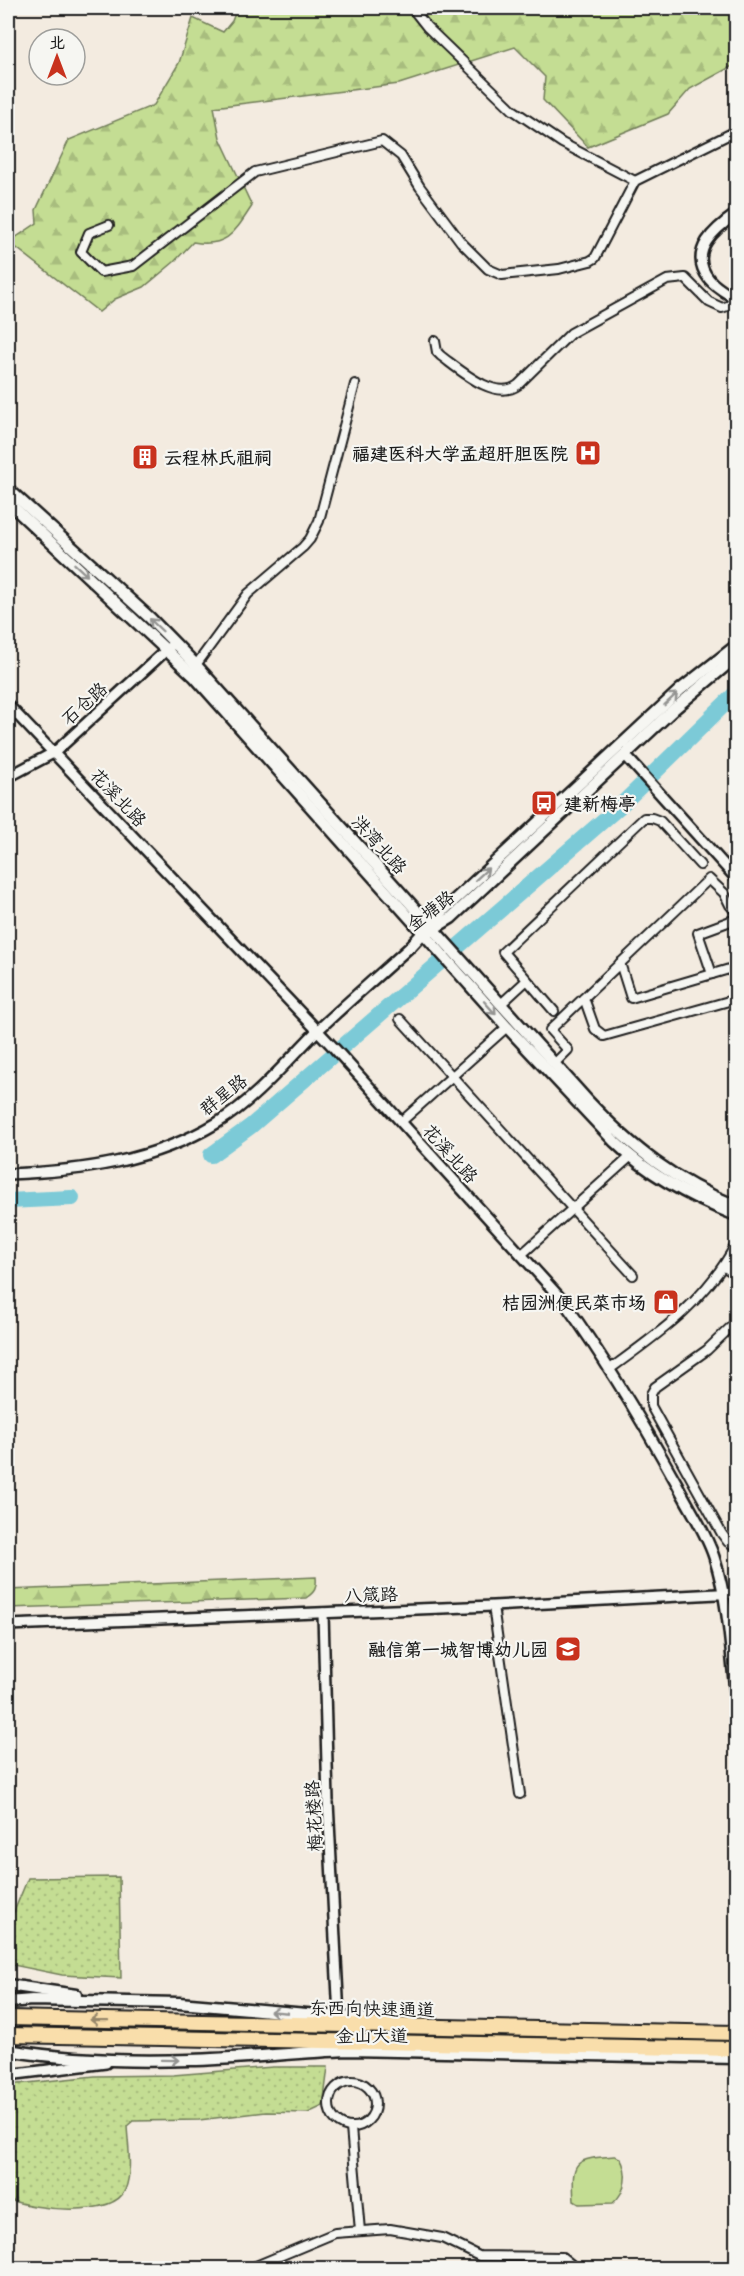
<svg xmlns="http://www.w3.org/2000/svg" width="744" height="2276" viewBox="0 0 744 2276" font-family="Mali,'LXGW WenKai TC',sans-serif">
<defs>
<pattern id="forest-firs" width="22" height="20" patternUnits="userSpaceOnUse" patternTransform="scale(1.5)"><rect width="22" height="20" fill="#c4dd93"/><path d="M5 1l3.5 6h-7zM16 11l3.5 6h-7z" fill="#a8bd7e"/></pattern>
<pattern id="park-dots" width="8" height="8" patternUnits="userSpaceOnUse" patternTransform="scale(1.5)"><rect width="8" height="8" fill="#c4dd93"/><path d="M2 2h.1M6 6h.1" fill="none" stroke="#a8bd7e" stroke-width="1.8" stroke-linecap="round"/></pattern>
</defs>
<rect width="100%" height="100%" fill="#f3ebe0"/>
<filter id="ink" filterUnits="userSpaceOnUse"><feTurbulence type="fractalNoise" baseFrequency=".0167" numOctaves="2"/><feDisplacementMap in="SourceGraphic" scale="12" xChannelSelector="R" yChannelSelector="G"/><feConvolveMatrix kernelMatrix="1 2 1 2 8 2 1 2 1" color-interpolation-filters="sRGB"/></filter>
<g filter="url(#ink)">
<path fill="#c4dd93" stroke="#707c58" stroke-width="1.5" d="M615,2156L620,2158C629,2173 626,2192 613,2203L579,2204L574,2201C571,2159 575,2159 615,2156Z"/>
<g fill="url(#forest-firs)" stroke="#707c58" stroke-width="1.5">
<path d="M237,8H736V14L731,17L736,29V64L690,89L668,114L588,147L543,100L545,77L515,47L399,84L214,107L220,138L252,206C235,232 227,248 193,242L174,262L144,287L115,299L99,312L9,242L37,223L36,210L69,140L154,105L179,63L193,18L223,32L232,21Z"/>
<path d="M316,1577C317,1588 315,1592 306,1598L8,1608V1590Z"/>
</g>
<g fill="url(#park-dots)" stroke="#707c58" stroke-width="1.5">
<polygon points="119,1877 121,1978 62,1975 8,1964 8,1926 28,1878"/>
<path d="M273,2067H328L323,2106L308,2113L266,2112L199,2120L133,2121L127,2126C128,2146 133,2171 125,2190C113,2219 30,2209 8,2199V2085L95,2076L173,2075Z"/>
</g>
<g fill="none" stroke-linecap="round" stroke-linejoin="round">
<g stroke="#7bcad7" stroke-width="16">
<polyline points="211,1155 251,1126 620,806 736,693"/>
<polyline points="8,1201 72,1198"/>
</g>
<g stroke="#1c1c1c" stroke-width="12">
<g id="minor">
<polyline points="412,8 427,27 513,110 562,143 635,181"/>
<polyline points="109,225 89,233 81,252 101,272 133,266 255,172 382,141 401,156 420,187 461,242 488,269 502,275 559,269 590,261 595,258 635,181 736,131"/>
<path d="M435,341L437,352L441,356C459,369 495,402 518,385L571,333L667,280L685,278L709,302L722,308L730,305L734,297"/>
<polyline points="196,665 248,594 303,547 310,539 319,521 355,384"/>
<polyline points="620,963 631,998 736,967"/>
<polyline points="712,974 698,933 736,919"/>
<polyline points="584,998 595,1029 604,1036 736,999"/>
<polyline points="501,1004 527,980"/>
<polyline points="554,1011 503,952 644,818 652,818 660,821 700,865"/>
<polyline points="400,1019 633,1275"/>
<polyline points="554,1064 568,1050 550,1030 709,879 724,893 730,905 736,912"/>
<polyline points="401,1122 507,1027"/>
<polyline points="521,1255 630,1157"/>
<polyline points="724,1267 736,1274"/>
<polyline points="736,1322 707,1350 655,1387 651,1394 651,1406 722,1534 728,1542 736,1546"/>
<path d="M610,1369C661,1332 706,1301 736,1244"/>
<polyline points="493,1606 520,1794"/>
<circle cx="352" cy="2104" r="23"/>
<polyline points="351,2128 360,2231"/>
<polyline points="251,2268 335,2233 390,2229 442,2238 479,2256 562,2257 572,2265 573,2268"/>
</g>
</g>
<g stroke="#1c1c1c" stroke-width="14">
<g id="tertiary">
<path d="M736,214C716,228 687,251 709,279C716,288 727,293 736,299"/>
<path d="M8,705L335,1049L564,1302C606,1360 642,1421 677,1484C689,1508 706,1532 714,1557C729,1603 731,1654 736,1702"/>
<polyline points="625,755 736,878"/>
<polyline points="8,777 55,752 174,643"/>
<path d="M8,1174C82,1171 152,1162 217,1123C255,1100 286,1062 317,1031C348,1002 380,974 411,946"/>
<polyline points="323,1613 328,1802 339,2017"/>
<polyline points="8,1625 493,1606 736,1593"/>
<polyline points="8,2075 106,2063"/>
</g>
</g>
<g stroke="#1c1c1c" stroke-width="15">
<g id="secondary">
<path d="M8,489L150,618L196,665L587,1100C633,1149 674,1181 736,1206"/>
<path d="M8,502L194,676L507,1027L615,1142C649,1175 692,1198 736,1215"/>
<polyline points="428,932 451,918 674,709 736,657"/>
<polyline points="411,946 445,909 680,690 736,646"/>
<polyline points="8,1985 76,1995"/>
<polyline points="8,2002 32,2000 179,2003 364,2019"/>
<path d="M8,2050C67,2060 129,2062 190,2060C243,2059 296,2052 349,2050L736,2058"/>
</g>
</g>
<g stroke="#1c1c1c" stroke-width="18">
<g id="trunk">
<polyline points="8,2018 736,2033"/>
<polyline points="8,2035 736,2049"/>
</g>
</g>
<use href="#minor" stroke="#f6f6f2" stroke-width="8"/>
<use href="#tertiary" stroke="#f6f6f2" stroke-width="9"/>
<use href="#secondary" stroke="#f6f6f2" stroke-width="10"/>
<use href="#trunk" stroke="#f9deab" stroke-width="14"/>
</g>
<defs><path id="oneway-shaft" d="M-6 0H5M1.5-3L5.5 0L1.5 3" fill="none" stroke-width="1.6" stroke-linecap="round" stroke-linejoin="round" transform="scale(1.5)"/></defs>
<g stroke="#949492">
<use href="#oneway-shaft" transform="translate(81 570) rotate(43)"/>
<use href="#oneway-shaft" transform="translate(156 625) rotate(-136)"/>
<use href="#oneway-shaft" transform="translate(671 699) rotate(-43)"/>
<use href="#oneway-shaft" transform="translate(482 874) rotate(-43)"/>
<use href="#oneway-shaft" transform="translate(490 1008) rotate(48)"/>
<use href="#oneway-shaft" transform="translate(279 2012) rotate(-175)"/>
<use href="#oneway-shaft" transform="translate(170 2060) rotate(1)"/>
</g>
<use stroke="#96876b" href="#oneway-shaft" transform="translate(99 2020) rotate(-179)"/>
</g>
<defs>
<g id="hospital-square" transform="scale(1.35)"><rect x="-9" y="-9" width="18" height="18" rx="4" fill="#c8321e" stroke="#f6f6f2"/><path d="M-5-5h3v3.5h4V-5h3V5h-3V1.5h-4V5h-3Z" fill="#fff"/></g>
<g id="building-square" transform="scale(1.35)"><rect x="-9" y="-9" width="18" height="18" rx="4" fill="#c8321e" stroke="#f6f6f2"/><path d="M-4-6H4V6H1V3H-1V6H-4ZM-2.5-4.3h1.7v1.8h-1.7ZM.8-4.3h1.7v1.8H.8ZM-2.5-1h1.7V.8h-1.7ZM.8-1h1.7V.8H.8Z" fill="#fff"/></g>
<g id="bus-square" transform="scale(1.35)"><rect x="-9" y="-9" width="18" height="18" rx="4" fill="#c8321e" stroke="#f6f6f2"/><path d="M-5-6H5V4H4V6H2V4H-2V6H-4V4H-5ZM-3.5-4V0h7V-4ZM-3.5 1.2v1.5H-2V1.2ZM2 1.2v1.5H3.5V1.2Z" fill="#fff"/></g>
<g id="shop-square" transform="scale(1.35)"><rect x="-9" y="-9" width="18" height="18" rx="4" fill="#c8321e" stroke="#f6f6f2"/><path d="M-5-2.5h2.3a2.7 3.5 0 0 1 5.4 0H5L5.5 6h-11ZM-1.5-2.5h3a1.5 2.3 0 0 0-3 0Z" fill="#fff"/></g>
<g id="school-square" transform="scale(1.35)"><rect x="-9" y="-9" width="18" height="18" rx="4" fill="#c8321e" stroke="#f6f6f2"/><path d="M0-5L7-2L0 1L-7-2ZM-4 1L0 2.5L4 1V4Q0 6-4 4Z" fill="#fff"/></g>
</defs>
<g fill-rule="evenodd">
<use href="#hospital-square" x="588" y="453"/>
<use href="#building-square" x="145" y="457"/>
<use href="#bus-square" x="544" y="803"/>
<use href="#shop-square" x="666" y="1302"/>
<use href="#school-square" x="568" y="1649"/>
</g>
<g text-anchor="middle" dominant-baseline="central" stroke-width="4.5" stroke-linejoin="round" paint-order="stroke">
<g font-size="18" font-weight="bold" fill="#1c1c1c" stroke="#f6f6f2" text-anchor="end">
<text x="568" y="453">福建医科大学孟超肝胆医院</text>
<text x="164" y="457" text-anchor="start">云程林氏祖祠</text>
<text x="564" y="803" text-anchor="start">建新梅亭</text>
<text x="646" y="1302">桔园洲便民菜市场</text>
<text x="548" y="1649">融信第一城智博幼儿园</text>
</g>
<g font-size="18" fill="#1c1c1c" stroke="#f6f6f2">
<text transform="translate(84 703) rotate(-42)">石仓路</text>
<text transform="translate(119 797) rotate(47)">花溪北路</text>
<text transform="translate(380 844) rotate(48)">洪湾北路</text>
<text transform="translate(430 910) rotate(-37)">金塘路</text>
<text transform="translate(223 1094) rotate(-38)">群星路</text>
<text transform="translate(451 1153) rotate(48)">花溪北路</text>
<text transform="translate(371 1594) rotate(-2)">八箴路</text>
<text transform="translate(313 1816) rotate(-93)">梅花楼路</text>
<text transform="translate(372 2008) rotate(1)">东西向快速通道</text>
<text x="372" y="2035">金山大道</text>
</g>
</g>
<rect width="744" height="2276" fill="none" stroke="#f6f6f2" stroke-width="30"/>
<rect x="15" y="15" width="714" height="2246" fill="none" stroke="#1c1c1c" stroke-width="2" filter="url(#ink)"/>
<g transform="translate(57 57)"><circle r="28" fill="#f6f6f2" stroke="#9f9f9c" stroke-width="1.5"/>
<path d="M0-4.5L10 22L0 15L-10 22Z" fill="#c8321e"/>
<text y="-9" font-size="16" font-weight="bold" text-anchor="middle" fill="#1c1c1c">北</text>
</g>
</svg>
